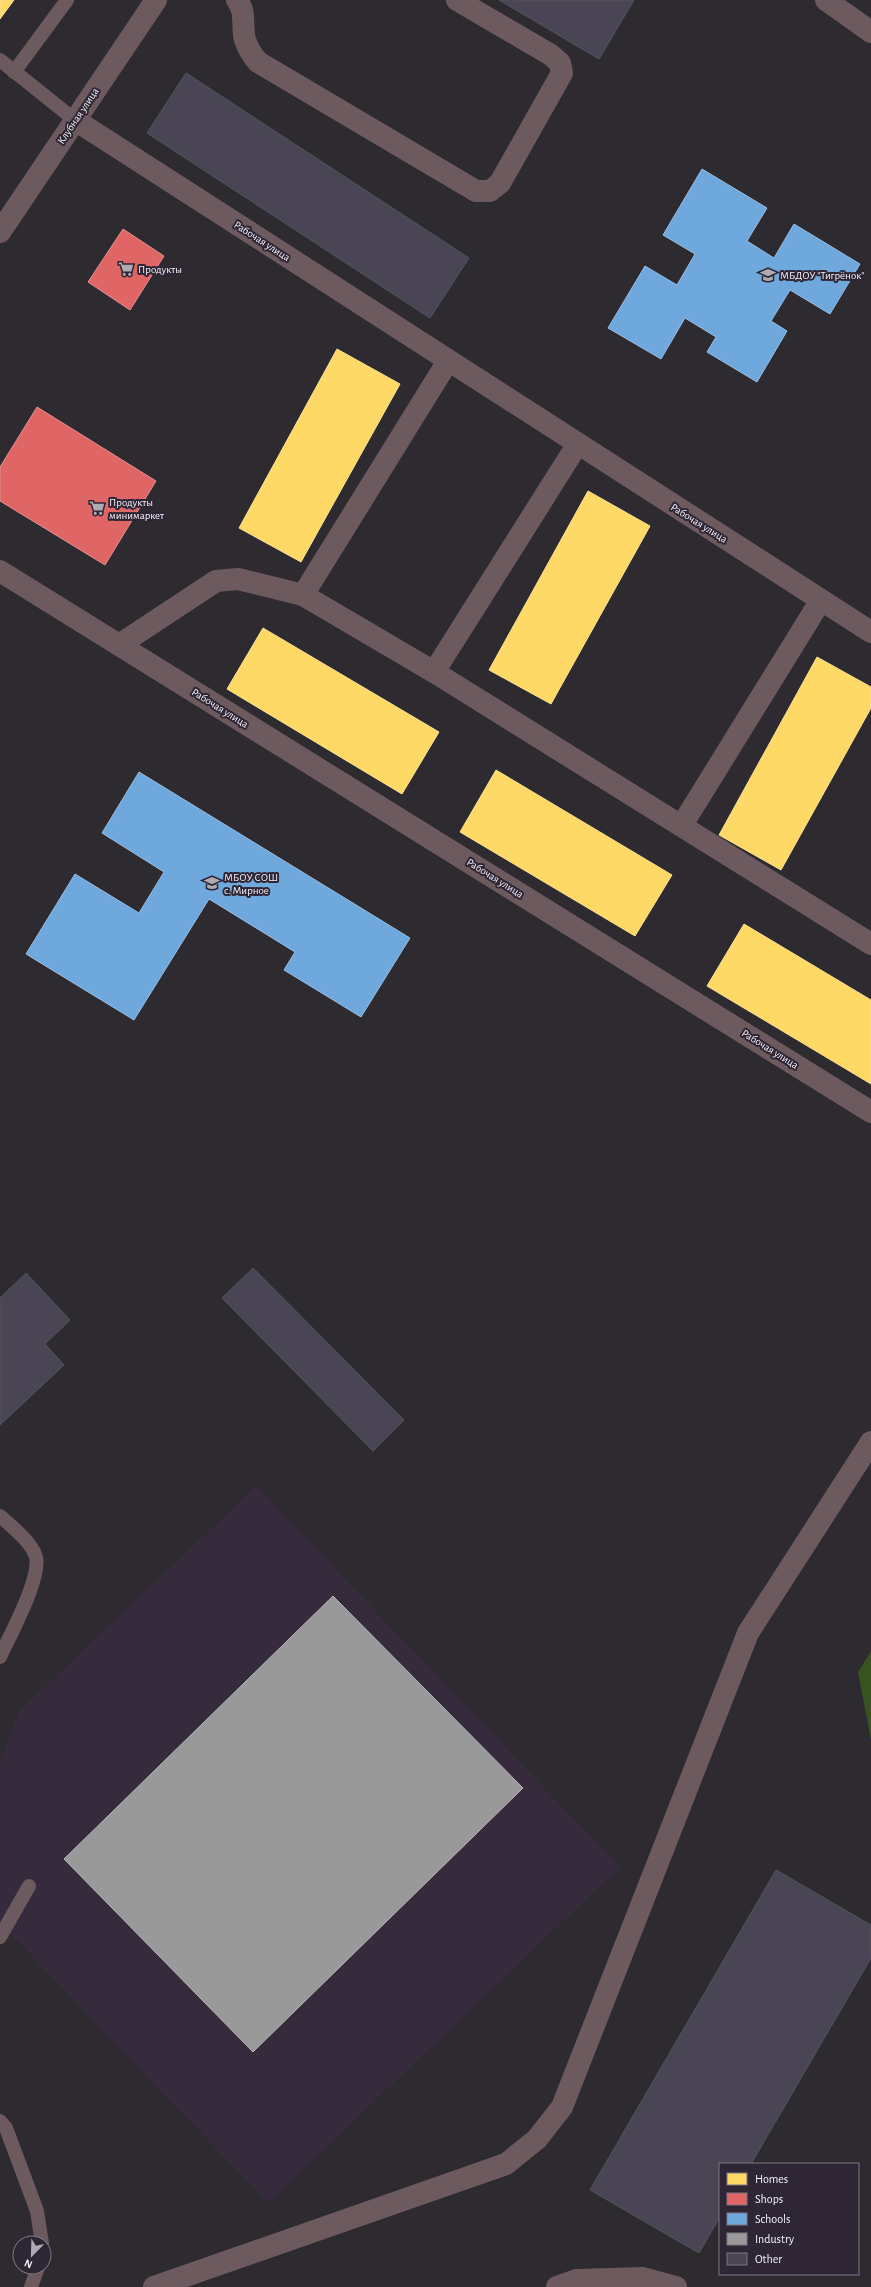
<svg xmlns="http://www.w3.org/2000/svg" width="871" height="2287" viewBox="0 0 871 2287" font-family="'Alegreya Sans',sans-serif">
<rect width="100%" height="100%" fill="#2d2a30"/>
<polygon fill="#362b3d" points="256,1486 620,1867 268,2203 0,1923 0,1764 19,1711"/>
<polygon fill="#365320" points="871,1651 871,1740 858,1672"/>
<g fill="#ffd966" stroke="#fce092">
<polygon points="0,0 14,0 0,19"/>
<polygon points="337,349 400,384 301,562 239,528"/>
<polygon points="588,491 650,526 551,704 489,670"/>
<polygon points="263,628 439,732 402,794 227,689"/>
<polygon points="817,657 871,687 871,708 781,870 719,835"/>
<polygon points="496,770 672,875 635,936 460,832"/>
<polygon points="744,924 871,1000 871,1084 707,986"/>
</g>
<g fill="#e06666" stroke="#e68f92">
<polygon points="123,229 164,256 130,310 88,282"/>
<polygon points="37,407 156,481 105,565 0,501 0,467"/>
</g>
<g fill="#6fa8dc" stroke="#97bee5">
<polygon points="702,169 767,208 747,241 774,258 794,224 860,264 830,314 790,290 771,321 787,331 757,382 707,352 716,337 685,318 661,359 608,328 645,266 677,285 695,254 663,235"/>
<polygon points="139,772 410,938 361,1017 284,970 295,952 209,899 134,1020 26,954 75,874 139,913 164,872 102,833"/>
</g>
<polygon fill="#999" stroke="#b5b3b6" points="333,1596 523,1788 253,2052 64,1859"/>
<g fill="#494555" stroke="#56545a">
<polygon points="499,0 634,0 599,59"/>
<polygon points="186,73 469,258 430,318 147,133"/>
<polygon points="253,1268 404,1420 373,1451 222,1298"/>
<polygon points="26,1273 70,1320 45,1344 64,1365 0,1425 0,1298"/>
<polygon points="776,1870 871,1925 871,1958 751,2164 720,2164 720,2217 699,2253 590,2190"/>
</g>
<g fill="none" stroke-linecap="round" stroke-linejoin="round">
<g stroke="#6d5a5e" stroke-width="14">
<polyline points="0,60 75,120"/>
<polyline points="14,72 67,0"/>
<path d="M0,1516C11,1526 32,1542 36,1557C41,1579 10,1635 0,1657"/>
<polyline points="0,1937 29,1886"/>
<polyline points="0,2121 6,2128 37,2211 42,2243"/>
<polyline points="31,2287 38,2267"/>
</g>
<g stroke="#6d5a5e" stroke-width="22">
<path d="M237,0C247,13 241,26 245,40C248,49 252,55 258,62L476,191H490L500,183L562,73L560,63L551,55L457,0"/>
<polyline points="826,0 871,32"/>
<polyline points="75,120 871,632"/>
<polyline points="0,232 156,0"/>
<polyline points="0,571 871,1112"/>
<polyline points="303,595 448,361"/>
<polyline points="119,645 216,581 238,579 303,595 434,672 871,944"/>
<polyline points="434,672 577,445"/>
<polyline points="682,825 821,600"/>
<polyline points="154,2287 506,2164 537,2139 562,2107 748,1633 871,1442"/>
<polyline points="557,2287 577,2280 643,2278 676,2287"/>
</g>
</g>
<defs>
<g id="supermarket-bare" transform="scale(1.2)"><path d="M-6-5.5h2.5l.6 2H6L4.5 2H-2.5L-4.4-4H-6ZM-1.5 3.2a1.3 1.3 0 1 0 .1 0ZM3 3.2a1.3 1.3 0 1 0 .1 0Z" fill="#afabb3" stroke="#2e2634" stroke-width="2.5" paint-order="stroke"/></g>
<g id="school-bare" transform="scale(1.2)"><path d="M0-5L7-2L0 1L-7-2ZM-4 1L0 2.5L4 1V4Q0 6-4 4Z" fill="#afabb3" stroke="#2e2634" stroke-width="2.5" paint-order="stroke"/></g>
</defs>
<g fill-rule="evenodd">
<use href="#supermarket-bare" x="126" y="269"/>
<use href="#school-bare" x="768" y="275"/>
<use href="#supermarket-bare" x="97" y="508"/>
<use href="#school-bare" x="212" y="883"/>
</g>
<g text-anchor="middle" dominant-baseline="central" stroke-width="4" stroke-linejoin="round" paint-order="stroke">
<g font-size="11" fill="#f5f0f9" stroke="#2e2634">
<text transform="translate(78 116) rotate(-56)">Клубная улица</text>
<text transform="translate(262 241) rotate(33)">Рабочая улица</text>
<text transform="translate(699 523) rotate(32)">Рабочая улица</text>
<text transform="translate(220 708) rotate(32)">Рабочая улица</text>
<text transform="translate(495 878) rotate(32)">Рабочая улица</text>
<text transform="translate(770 1049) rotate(32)">Рабочая улица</text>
</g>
<g font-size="11" fill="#f5f0f9" stroke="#2e2634" text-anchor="start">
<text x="138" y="269">Продукты</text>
<text x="780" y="275">МБДОУ "Тигрёнок"</text>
<text x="109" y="502">Продукты<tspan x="109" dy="13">минимаркет</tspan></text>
<text x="224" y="877">МБОУ СОШ<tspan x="224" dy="13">с. Мирное</tspan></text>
</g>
</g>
<rect x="719" y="2163" width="140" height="112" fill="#2e2634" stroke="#7e7783"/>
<rect x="727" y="2173" width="20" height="12" fill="#ffd966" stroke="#7e7783"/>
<text x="755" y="2183" font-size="12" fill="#f5f0f9">Homes</text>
<rect x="727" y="2193" width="20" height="12" fill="#e06666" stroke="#7e7783"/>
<text x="755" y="2203" font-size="12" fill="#f5f0f9">Shops</text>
<rect x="727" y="2213" width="20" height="12" fill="#6fa8dc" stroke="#7e7783"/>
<text x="755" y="2223" font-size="12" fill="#f5f0f9">Schools</text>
<rect x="727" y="2233" width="20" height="12" fill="#999999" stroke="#7e7783"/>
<text x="755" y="2243" font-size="12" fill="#f5f0f9">Industry</text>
<rect x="727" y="2253" width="20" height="12" fill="#494555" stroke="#7e7783"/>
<text x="755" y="2263" font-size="12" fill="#f5f0f9">Other</text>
<g transform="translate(32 2255) rotate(203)"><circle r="19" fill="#2e2634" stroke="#7e7783"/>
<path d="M0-3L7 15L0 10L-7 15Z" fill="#afabb3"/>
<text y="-6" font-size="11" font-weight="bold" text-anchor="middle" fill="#f5f0f9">N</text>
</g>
</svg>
